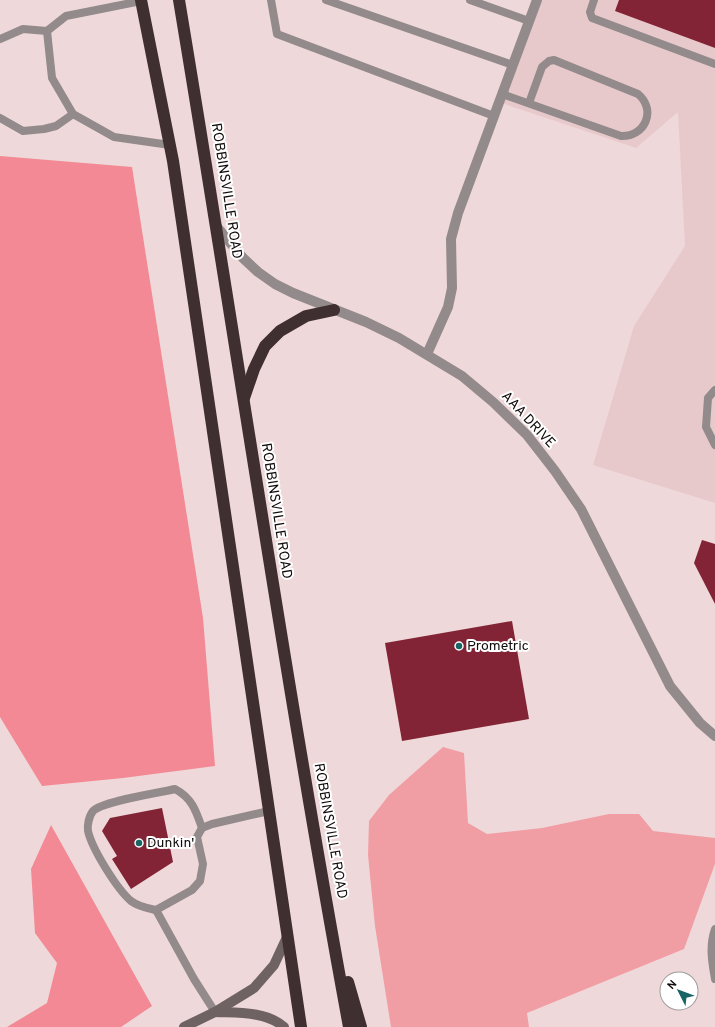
<svg xmlns="http://www.w3.org/2000/svg" width="715" height="1027" viewBox="0 0 715 1027" font-family="Overpass,sans-serif">
<rect width="100%" height="100%" fill="#efd8d9"/>
<polygon fill="#e8c9cb" points="539,0 715,0 715,503 593,465 634,326 685,246 678,112 636,148 501,103"/>
<polygon fill="#f19da4" points="443,747 464,753 468,823 487,834 542,828 609,814 639,814 653,831 715,838 715,864 684,949 527,1013 529,1027 391,1027 375,926 368,855 369,821 389,795"/>
<g fill="#f28994">
<polygon points="0,156 132,167 203,618 215,766 123,778 42,786 0,717"/>
<polygon points="51,825 152,1006 121,1027 7,1027 47,1003 57,963 35,933 31,869"/>
</g>
<g fill="#822436">
<polygon points="619,0 715,0 715,48 615,11"/>
<polygon points="702,540 715,544 715,604 694,563"/>
<polygon points="512,621 529,719 402,741 385,643"/>
<polygon points="162,808 173,862 131,889 112,859 117,856 102,831 110,818"/>
</g>
<g fill="none" stroke-linecap="round" stroke-linejoin="round">
<g stroke="#938a8b" stroke-width="8">
<polyline points="271,0 277,34 494,116"/>
<polyline points="326,0 513,65"/>
<polyline points="470,0 529,21"/>
<polyline points="594,0 590,12 592,18 715,64"/>
<polyline points="141,1 66,16 47,31 52,78 73,114 114,137 170,145"/>
<polyline points="0,39 23,29 47,31"/>
<path d="M502,94L621,136C645,137 657,110 638,94L554,60L549,61L542,67L529,103"/>
<polyline points="0,118 23,131 44,129 56,126 73,114"/>
<polyline points="715,390 708,398 706,427 715,445"/>
<path d="M156,910C147,908 139,907 131,901C117,889 92,849 88,831C87,826 89,816 93,811C103,801 159,793 175,789C192,798 196,811 202,828"/>
<path d="M715,929C709,946 712,962 715,979"/>
<polyline points="215,1012 194,979 156,910 192,890 200,881 203,864 197,837 202,828 212,824 269,811"/>
</g>
<g stroke="#938a8b" stroke-width="10">
<polyline points="217,227 243,258 258,272 275,284 293,293 366,322 399,338 462,376 493,402 527,435 555,471 581,509 670,686 700,723 715,736"/>
<polyline points="427,354 448,307 452,288 451,239 458,213 537,0"/>
</g>
<g stroke="#6f6263" stroke-width="10">
<path d="M215,1012C237,1013 266,1011 284,1027"/>
<polyline points="184,1027 215,1012 254,988 274,965 287,937"/>
</g>
<g stroke="#402f30" stroke-width="12">
<polyline points="141,0 173,161 301,1027"/>
<path d="M179,0C236,342 286,686 349,1027"/>
<polyline points="244,398 254,369 265,346 280,331 306,316 334,310"/>
<polyline points="348,982 361,1027"/>
</g>
</g>
<g fill="#176564" stroke="#fff" stroke-width="1.5">
<circle cx="459" cy="646" r="4"/>
<circle cx="139" cy="843" r="4"/>
</g>
<g text-anchor="middle" dominant-baseline="central" stroke-width="4" stroke-linejoin="round" paint-order="stroke">
<g font-size="14" fill="#120b0b" stroke="#fff">
<text transform="translate(226 191) rotate(81)">ROBBINSVILLE ROAD</text>
<text transform="translate(528 420) rotate(47)">AAA DRIVE</text>
<text transform="translate(276 511) rotate(81)">ROBBINSVILLE ROAD</text>
<text transform="translate(330 831) rotate(80)">ROBBINSVILLE ROAD</text>
</g>
<g font-size="14" fill="#120b0b" stroke="#fff" text-anchor="start">
<text x="467" y="646">Prometric</text>
<text x="147" y="843">Dunkin'</text>
</g>
</g>
<g transform="translate(679 991) rotate(312)"><circle r="19" fill="#ffffff" stroke="#a09d9d"/>
<path d="M0-3L7 15L0 10L-7 15Z" fill="#176564"/>
<text y="-6" font-size="11" font-weight="bold" text-anchor="middle" fill="#120b0b">N</text>
</g>
</svg>
